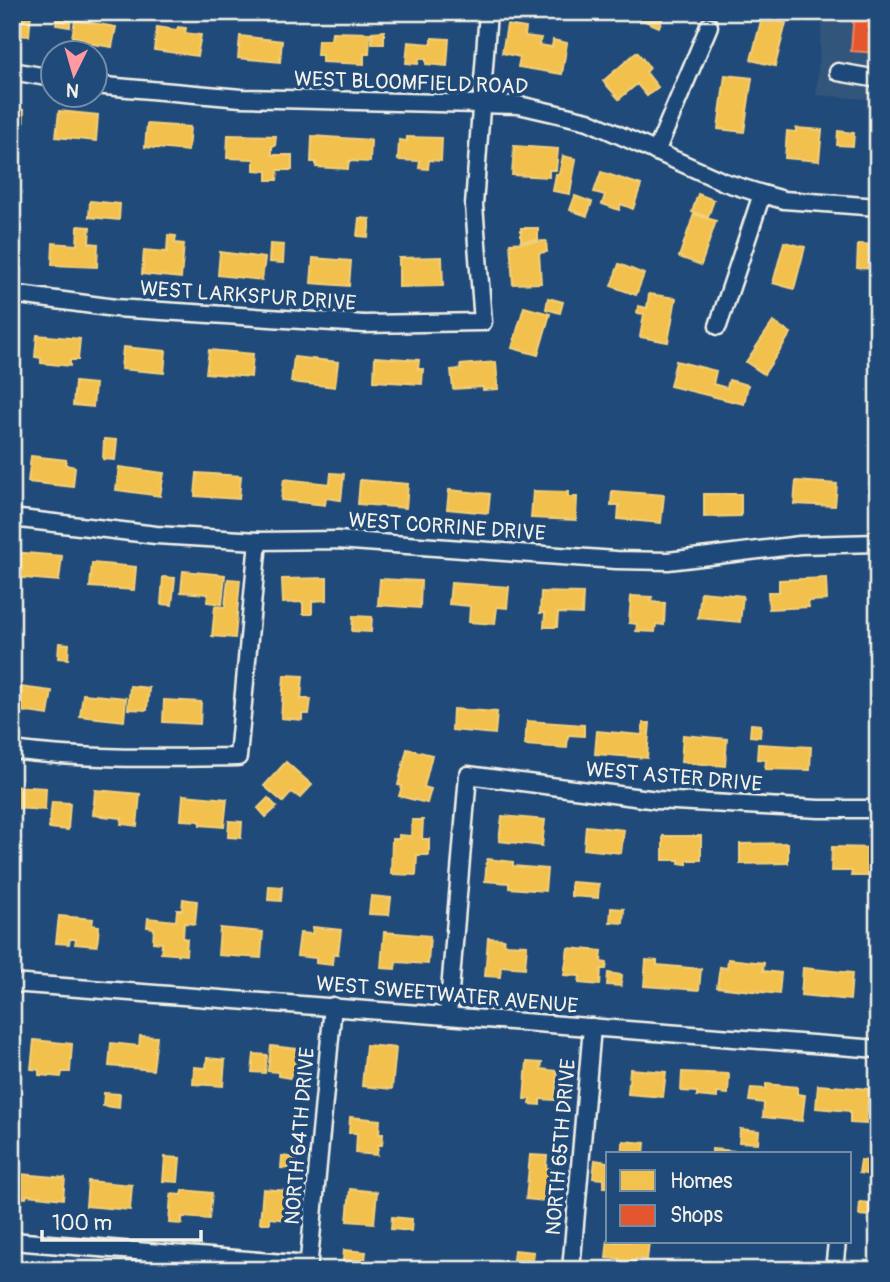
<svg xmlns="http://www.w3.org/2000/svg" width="890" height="1282" viewBox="0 0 890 1282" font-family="Pangolin,sans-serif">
<rect width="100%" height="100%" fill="#1f4a7a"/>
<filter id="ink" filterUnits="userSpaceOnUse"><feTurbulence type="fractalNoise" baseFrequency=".0143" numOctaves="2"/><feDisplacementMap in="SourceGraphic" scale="14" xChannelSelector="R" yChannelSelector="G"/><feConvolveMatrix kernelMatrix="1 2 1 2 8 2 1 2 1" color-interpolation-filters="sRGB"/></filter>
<g filter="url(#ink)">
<polygon fill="#32557c" points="823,12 878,12 878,100 816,95"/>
<g fill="#f2c14e" stroke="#f3cf7c" stroke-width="2">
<polygon points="12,12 31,13 29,36 12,35"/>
<polygon points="57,12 71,12 70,27 56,25"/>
<polygon points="643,12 665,12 659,27 640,19"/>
<polygon points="762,17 786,23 775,66 751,60"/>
<polygon points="75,20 116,27 112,47 80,42 81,38 72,37"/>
<polygon points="507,25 526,28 525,36 541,38 539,45 552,47 553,40 567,43 562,74 518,67 520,57 502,53"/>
<polygon points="157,27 177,30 178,27 186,28 185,33 201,35 197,56 154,50"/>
<polygon points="384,31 384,44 372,44 372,32"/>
<polygon points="332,32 370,33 369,54 364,54 364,64 322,62 322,55 317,55 318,40 331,40"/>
<polygon points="240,36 282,41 280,62 238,58"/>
<polygon points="432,38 449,39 447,66 426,64 426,59 419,59 418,64 406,63 408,42 432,44"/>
<polygon points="637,52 650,68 646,72 658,87 647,96 637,84 619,99 603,81"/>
<polygon points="725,75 752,78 744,132 718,129"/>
<polygon points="12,109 24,110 23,134 12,134"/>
<polygon points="59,111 98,115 96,141 56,137"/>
<polygon points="147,124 190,127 188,151 145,147"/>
<polygon points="796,128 822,130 819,161 785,158 787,131 796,132"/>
<polygon points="838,131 854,133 853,146 837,145"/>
<polygon points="228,135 276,136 275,146 272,146 272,155 292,155 292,170 278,170 277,180 267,180 267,171 254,170 254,159 227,158"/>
<polygon points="312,136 371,140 370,162 349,161 348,169 316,167 316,162 311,162"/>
<polygon points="407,137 442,138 441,161 429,160 428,169 419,168 420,161 398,160 399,140 407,141"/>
<polygon points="871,140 878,141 878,163 870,162"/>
<polygon points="514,146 558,149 556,170 549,170 549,177 512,175"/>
<polygon points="563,156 576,159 570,194 553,191 556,174 559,174"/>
<polygon points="601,172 641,185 633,209 621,204 619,210 602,204 605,195 594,192"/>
<polygon points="698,194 714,200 708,217 692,212"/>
<polygon points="575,196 592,202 587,216 570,210"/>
<polygon points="90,201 120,204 119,220 89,217"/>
<polygon points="694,214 716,221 701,265 679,257"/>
<polygon points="359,218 370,219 368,237 357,236"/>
<polygon points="78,226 90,227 89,243 98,244 97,267 52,265 53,243 77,245"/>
<polygon points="521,228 538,228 538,240 521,241"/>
<polygon points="168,235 176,236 175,243 184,244 181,278 142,274 144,250 167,252"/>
<polygon points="546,241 547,252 539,253 541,283 513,284 510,243"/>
<polygon points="784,242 805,247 794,289 773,283"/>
<polygon points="270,244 284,245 283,263 269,262"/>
<polygon points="858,244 878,245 878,269 857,268"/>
<polygon points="220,252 265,258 262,280 218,275"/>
<polygon points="442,257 443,286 399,287 399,258"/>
<polygon points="313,258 351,261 349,286 311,283"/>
<polygon points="619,264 644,274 636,295 611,286"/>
<polygon points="649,294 676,298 668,342 640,337 644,314 637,313 638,306 647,308"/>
<polygon points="548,298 563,302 560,313 546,309"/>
<polygon points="524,307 550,314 538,355 512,348"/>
<polygon points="773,322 791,333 764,374 746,362"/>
<polygon points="37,335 80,339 78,360 70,360 70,366 41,363 41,358 35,357"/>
<polygon points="123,347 166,351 164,373 121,369"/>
<polygon points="209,350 253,354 251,377 206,373"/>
<polygon points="294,357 338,362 335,387 291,382"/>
<polygon points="375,357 419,360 418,369 423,369 422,384 374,381"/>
<polygon points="676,361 716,371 713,384 727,388 729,380 748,385 744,404 670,386"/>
<polygon points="496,362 498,389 483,390 483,387 453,389 451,370 461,369 460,365"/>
<polygon points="75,382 95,384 93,407 73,405"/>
<polygon points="104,439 117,440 115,460 103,459"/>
<polygon points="875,450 878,450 878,472 873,472"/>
<polygon points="31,456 66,460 66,465 75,467 73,487 28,482"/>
<polygon points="119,467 164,473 160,496 116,490"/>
<polygon points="197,473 241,476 239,499 195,496"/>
<polygon points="331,473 344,474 341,500 326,498 325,505 281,500 284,479 330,484"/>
<polygon points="360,480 408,484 406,508 358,504"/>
<polygon points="796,481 837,484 835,506 794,504"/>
<polygon points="449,490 490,494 488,513 447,509"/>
<polygon points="533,491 568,492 568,497 577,497 576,520 531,518"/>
<polygon points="612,491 664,495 661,523 618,519 619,505 611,505"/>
<polygon points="704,494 741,494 741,516 704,517"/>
<polygon points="12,552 62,556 59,581 12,577"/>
<polygon points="92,563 136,567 134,590 90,587"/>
<polygon points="183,571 225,575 222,604 207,602 208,594 181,592"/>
<polygon points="163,577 175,578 172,605 161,604"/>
<polygon points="327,578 327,600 312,601 312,614 303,614 303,602 283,603 282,579"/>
<polygon points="826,578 827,600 808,601 809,607 769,609 768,592 779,592 779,580"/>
<polygon points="228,579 240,580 235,638 212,636 215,606 225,607"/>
<polygon points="380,579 421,581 420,608 378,605"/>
<polygon points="451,583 509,587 507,608 497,607 495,624 469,622 470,606 449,604"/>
<polygon points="541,592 583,593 582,614 558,613 557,627 544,627 545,613 540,613"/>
<polygon points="701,592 743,596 740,622 698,618"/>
<polygon points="631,596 652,597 651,602 665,603 664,625 656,624 655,632 636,631 637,624 629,623"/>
<polygon points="353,616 372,617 371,632 352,631"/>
<polygon points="59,643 69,644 68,659 58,658"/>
<polygon points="284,675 303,676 301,699 311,699 309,714 302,714 302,720 281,718"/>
<polygon points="12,686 52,691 48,715 12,710"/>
<polygon points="130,686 149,688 147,710 128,709"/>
<polygon points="83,694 126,698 124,721 80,716"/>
<polygon points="164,700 201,702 200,724 163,722"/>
<polygon points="453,709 497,712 495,734 452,730"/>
<polygon points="527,721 584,725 584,736 568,735 567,748 525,745"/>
<polygon points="643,723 650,723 647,758 595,754 597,731 642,735"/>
<polygon points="751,724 761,725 760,737 750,736"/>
<polygon points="683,735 727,739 725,766 681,762"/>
<polygon points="758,744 811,747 810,770 765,769 766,760 757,759"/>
<polygon points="407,749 432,755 424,787 431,789 427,803 399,796 402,786 398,785"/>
<polygon points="286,762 312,785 300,798 292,792 283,802 264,786"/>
<polygon points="12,786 46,788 45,810 14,808 12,816"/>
<polygon points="95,790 140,794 137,826 121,824 122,818 93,815"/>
<polygon points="183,795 227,799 224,827 200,825 200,821 181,820"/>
<polygon points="268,798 277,807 266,817 258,808"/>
<polygon points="52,802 70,803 68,830 49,828"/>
<polygon points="502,816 545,820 542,846 499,841"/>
<polygon points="412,820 423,820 422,839 429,839 429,855 417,855 416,875 391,874 392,839 399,839 399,835 411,836"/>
<polygon points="229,821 242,822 241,838 228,837"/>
<polygon points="586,826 624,830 621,853 584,849"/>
<polygon points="663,836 701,836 701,860 687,860 687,864 679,863 679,860 663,860"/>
<polygon points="788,843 788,863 740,864 740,844"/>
<polygon points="832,847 877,848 878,870 869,869 869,876 851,876 852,871 831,871"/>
<polygon points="487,859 513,862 513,866 547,869 545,891 509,888 509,883 485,881"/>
<polygon points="571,882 599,884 598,898 571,896"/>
<polygon points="269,886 282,887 281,901 268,900"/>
<polygon points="371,896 391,898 389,915 369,914"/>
<polygon points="183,899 197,901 195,924 184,923 183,938 187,939 186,955 161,953 162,943 153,942 154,928 147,927 148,918 176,921 177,910 182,910"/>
<polygon points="611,908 624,909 623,923 610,922"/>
<polygon points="12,912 18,912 16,937 12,937"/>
<polygon points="59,916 93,919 92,925 99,926 97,946 75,944 76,939 70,939 69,944 56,943"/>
<polygon points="313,927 341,930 338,954 333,954 332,965 316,963 316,958 297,956 300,933 312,934"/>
<polygon points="220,928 263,932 261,958 218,955"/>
<polygon points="384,932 430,936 428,964 396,962 395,969 381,968"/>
<polygon points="488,938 504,939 504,944 527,945 525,968 501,966 500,977 485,976"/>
<polygon points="568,948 602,951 601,962 607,963 606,969 601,969 600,985 579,983 580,976 564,975"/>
<polygon points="728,959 764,963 763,971 781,973 779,994 717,987 720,967 727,968"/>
<polygon points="646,960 657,961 657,965 701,969 699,990 644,986"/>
<polygon points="803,968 852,973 850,1000 801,995"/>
<polygon points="608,973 622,975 621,986 607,985"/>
<polygon points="140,1036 157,1037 153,1070 109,1066 111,1043 139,1046"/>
<polygon points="34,1040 72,1044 70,1072 62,1072 61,1077 39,1075 39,1070 31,1069"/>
<polygon points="366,1045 396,1048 392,1089 362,1086"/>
<polygon points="271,1046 306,1050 304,1075 291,1073 290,1078 278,1076 278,1072 268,1071"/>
<polygon points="254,1054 267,1055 265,1073 252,1072"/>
<polygon points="207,1058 225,1060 223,1086 193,1084 194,1067 206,1068"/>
<polygon points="527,1062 542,1063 541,1069 557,1071 555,1100 540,1099 540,1105 530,1104 531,1099 524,1099"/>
<polygon points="630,1069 666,1072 663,1097 628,1094"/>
<polygon points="682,1072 729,1074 728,1094 717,1093 717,1098 697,1096 697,1092 681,1091"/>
<polygon points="766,1084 797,1087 797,1094 805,1095 802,1121 763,1117 764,1103 749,1101 751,1088 766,1089"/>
<polygon points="818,1085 869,1089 866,1124 850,1123 850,1111 816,1108"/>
<polygon points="104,1093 120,1094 119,1108 103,1106"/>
<polygon points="350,1117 380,1120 379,1134 383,1134 382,1145 378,1145 377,1155 356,1153 357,1133 349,1133"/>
<polygon points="740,1129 759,1131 758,1143 739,1142"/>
<polygon points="623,1141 645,1143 644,1154 622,1153"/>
<polygon points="712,1149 734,1151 733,1154 712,1154"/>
<polygon points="530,1155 547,1156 546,1168 553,1169 551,1193 546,1192 545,1201 526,1199"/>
<polygon points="282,1156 297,1158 296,1169 281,1168"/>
<polygon points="165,1157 180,1158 178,1182 163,1181"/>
<polygon points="595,1160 608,1162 608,1187 603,1187 604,1179 593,1178"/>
<polygon points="861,1160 868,1161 866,1174 859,1173"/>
<polygon points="19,1174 65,1178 63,1199 27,1195 26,1198 17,1197"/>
<polygon points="88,1181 132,1185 130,1210 86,1206"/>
<polygon points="263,1189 289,1191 287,1220 270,1218 270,1223 260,1223"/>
<polygon points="350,1189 377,1192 374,1223 347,1221"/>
<polygon points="183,1190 212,1193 209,1219 182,1217 182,1224 169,1223 171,1194 182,1195"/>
<polygon points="860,1202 870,1203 869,1216 859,1215"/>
<polygon points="392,1217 412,1219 411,1231 391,1229"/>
<polygon points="608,1238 608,1242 649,1242 647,1260 636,1259 635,1266 620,1265 620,1259 606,1258"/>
<polygon points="344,1250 366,1252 364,1270 342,1270"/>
<polygon points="514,1250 534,1252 532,1270 506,1270 512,1269"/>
</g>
<polygon fill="#e4572e" stroke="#e98566" stroke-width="2" points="854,12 878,12 878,53 851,51"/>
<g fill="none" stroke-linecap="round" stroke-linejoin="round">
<g stroke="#f4f1e8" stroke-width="21">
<g id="minor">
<polyline points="12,71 52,78"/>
<polyline points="838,72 878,79"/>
<polyline points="94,85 241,98 519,105 588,121 724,182 762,194 784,200 878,207"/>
<polyline points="656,152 709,26"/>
<polyline points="12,294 115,308 364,324 483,322 474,205 488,12"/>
<polyline points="718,326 762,194"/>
<polyline points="12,518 156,535 258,541 337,540 616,560 668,561 800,545 878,543"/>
<path d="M12,750C87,760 163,758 238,757L258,541"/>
<polyline points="12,983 878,1049"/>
<polyline points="448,1015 468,775 657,800 819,809 878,809"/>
<polyline points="12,1241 309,1265"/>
<polyline points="308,1270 333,1006"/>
<polyline points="571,1270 592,1027"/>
<polyline points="834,1270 837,1242"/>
</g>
</g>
<use href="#minor" stroke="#1f4a7a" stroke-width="16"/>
</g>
</g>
<g text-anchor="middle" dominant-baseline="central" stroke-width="7" stroke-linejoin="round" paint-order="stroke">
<g font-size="21" fill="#f4f1e8" stroke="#1f4a7a">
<text transform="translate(411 83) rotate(2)">WEST BLOOMFIELD ROAD</text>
<text transform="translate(248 296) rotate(4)">WEST LARKSPUR DRIVE</text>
<text transform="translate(447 527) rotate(4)">WEST CORRINE DRIVE</text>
<text transform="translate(674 777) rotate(5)">WEST ASTER DRIVE</text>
<text transform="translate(447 995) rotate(5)">WEST SWEETWATER AVENUE</text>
<text transform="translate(300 1136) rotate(-85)">NORTH 64TH DRIVE</text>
<text transform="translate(561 1147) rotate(-85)">NORTH 65TH DRIVE</text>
</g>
</g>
<rect width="890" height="1282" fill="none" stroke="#1f4a7a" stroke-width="42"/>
<rect x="21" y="21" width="848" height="1240" fill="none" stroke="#f4f1e8" stroke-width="2.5" filter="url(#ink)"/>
<rect x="606" y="1152" width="245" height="91" fill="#1f4a7a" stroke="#748da6" stroke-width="2"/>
<rect x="620" y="1170" width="35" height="21" fill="#f2c14e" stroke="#748da6" stroke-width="2"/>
<text x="670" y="1188" font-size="21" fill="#f4f1e8">Homes</text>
<rect x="620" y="1205" width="35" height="21" fill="#e4572e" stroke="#748da6" stroke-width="2"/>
<text x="670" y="1222" font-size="21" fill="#f4f1e8">Shops</text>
<g transform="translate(74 74) rotate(185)"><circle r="33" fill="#1f4a7a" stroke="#748da6" stroke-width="2"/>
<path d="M0-5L12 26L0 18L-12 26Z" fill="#ff9aa2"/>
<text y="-10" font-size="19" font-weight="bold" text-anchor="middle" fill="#f4f1e8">N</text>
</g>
<path d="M42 1230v10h159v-10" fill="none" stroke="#f4f1e8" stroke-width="3.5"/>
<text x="52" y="1230" font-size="21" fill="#f4f1e8" stroke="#1f4a7a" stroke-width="5" paint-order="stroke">100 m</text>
</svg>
